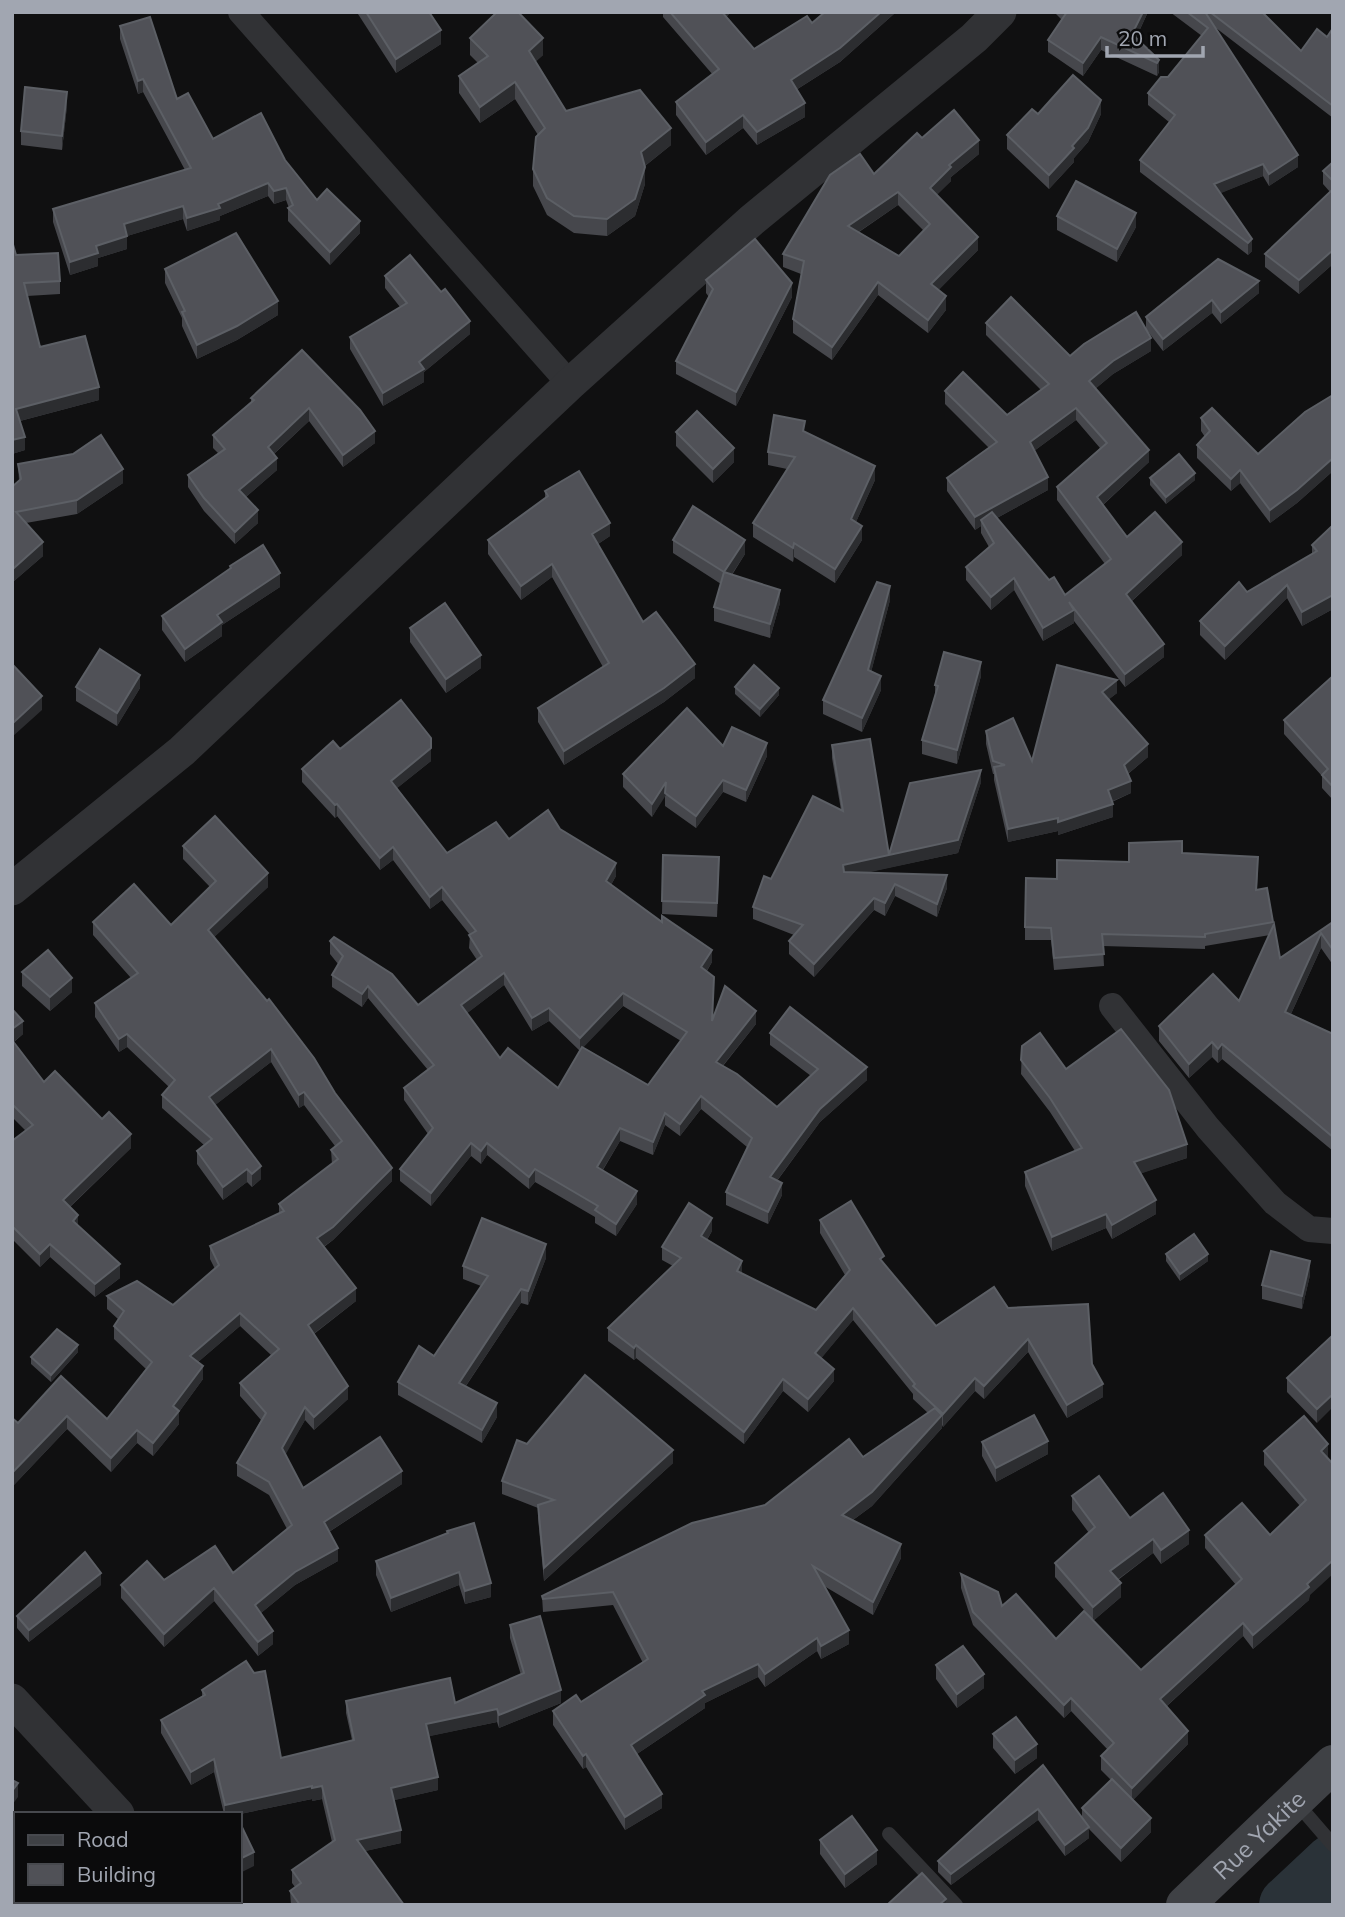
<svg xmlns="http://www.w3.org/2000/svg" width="1345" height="1917" viewBox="0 0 1345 1917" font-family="Mulish,sans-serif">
<rect width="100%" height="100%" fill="#101011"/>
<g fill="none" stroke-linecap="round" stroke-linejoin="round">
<polyline stroke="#2a3238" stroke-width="58" points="1288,1905 1333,1863"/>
<g stroke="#313235" stroke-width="14">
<polyline points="1295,1801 1333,1845"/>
<polyline points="889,1834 956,1905"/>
</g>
<g stroke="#313235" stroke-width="26">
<polyline points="241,12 570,384"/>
<polyline points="1112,1006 1208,1128 1275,1203 1309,1229 1333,1231"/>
</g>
<g stroke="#313235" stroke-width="33">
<polyline points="12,889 182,751 570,384 752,220 974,38 1000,12"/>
<polyline points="12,1700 118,1814"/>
<polyline points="197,1901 200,1905"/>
</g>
<path stroke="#3f4145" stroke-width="38" id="s1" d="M1185,1905L1333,1764"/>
</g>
<g fill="#46474c" fill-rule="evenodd">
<polygon points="358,12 429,12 441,44 396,73 358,14"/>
<polygon points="663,12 731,12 726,17 754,49 812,23 895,12 895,13 840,62 796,90 805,117 757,145 743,128 706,155 676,115 676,102 713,75 663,17"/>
<polygon points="1054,12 1148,12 1136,38 1159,60 1159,72 1157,76 1101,50 1083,76 1048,52 1048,40 1062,20"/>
<polygon points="1170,12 1262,12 1301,51 1327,37 1333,28 1333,118 1216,28 1298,167 1269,186 1263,176 1220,193 1252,239 1252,251 1248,255 1140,172 1140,160 1169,122 1148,105 1148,93 1168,77 1202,36"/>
<polygon points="120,26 177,99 213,139 285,160 317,200 360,233 330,265 288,221 288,208 289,208 286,200 274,204 268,196 220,216 220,220 187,231 183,219 127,236 127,249 98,258 98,266 70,275 53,222 53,209 185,170 143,92 138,94 120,39"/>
<polygon points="470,38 543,55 535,62 566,111 671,145 645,166 645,184 635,216 607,236 574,233 547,215 533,186 533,169 538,135 515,99 480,123 459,93 459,76 478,63 470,55"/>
<polygon points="67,106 62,150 21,145 21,131"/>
<polygon points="1038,114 1101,114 1088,142 1074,158 1074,162 1049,189 1007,149 1007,135"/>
<path d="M922,138L979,154L951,177V181L936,195L978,250L938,290L946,310L928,333L878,295L832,360L793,333V319L801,274L783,267V254L874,174ZM898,205L924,231L899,256L859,232Z"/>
<polygon points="1333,162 1333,264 1299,294 1265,267 1265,254 1330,192 1323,184 1323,171"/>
<polygon points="1057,216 1136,227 1117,262 1057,230"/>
<polygon points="12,241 16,255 60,281 60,294 27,296 40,347 99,400 20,421 25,450 12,454"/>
<polygon points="1218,259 1259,293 1221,324 1212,313 1163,351 1146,329 1146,317"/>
<polygon points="165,269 278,315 237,340 197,359 182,326 182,318 165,283"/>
<polygon points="385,276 470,334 424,372 424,382 383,406 350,349 350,337 400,307 385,288"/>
<polygon points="706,280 792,297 736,406 676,374 676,361 709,297 706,293"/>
<path d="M986,323L1070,356L1151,351L1113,374L1095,389L1149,462L1103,505L1127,537L1182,555L1132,601L1164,657L1125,687L1074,621V623L1043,641L1014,590L991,610L966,580V567L989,547L981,533V526L975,530L947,491V478L989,448L945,404V391L1007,415L1041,390L986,335ZM1076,420L1100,448L1057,487V500L1105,564L1065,595L1049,580L997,518L1048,490L1034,451Z"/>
<polygon points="302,350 375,443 343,467 309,421 274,454 277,470 246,497 258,523 235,544 204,511 188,487 188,475 218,453 213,448 213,435 251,403 251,398"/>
<polygon points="1333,395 1333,471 1297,503 1270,523 1240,483 1231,491 1197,458 1197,445 1205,437 1201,431 1201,418 1258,454"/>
<polygon points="676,432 734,462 713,483 676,446"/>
<polygon points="805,432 875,480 856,522 862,540 835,583 794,557 793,562 753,537 753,523 787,469 768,465 768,452"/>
<polygon points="18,464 123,483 77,514 26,523 43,556 14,581 12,579 12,487 19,481"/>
<polygon points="1150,478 1195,480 1166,504 1150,485"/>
<polygon points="545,491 610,536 598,544 643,622 695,678 664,702 564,765 538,722 538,708 603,667 552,577 521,600 488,554 488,540 545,498"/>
<polygon points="1333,525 1333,609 1302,626 1287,598 1225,660 1200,635 1200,621 1247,592 1312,554 1312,545"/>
<polygon points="673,540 745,554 732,575 780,603 770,638 714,621 714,607 721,584 673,553"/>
<polygon points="230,566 280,587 222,625 222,636 185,662 162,630 162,616 230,569"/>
<polygon points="890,600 871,672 881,690 862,732 823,714 823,700"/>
<polygon points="410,628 481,668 446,693 410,642"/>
<polygon points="1057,665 1117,693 1109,699 1148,757 1128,774 1131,793 1112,802 1113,817 1058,835 1058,831 1008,842 994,780 994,774 993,774 986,744 986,731 1032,761"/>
<polygon points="981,676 957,764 922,754 922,740 935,696 935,685"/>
<polygon points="1333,676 1333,800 1322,788 1322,776 1284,734 1284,720"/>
<polygon points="76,687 140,688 117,726 76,701"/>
<polygon points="735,687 779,695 760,717 735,694"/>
<polygon points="832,745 889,855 981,782 958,853 868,872 947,888 937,917 895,896 885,916 874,910 814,977 789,954 789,941 794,935 753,919 753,907 771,879 841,810 832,758"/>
<polygon points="723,746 767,756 746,802 723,792 696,828 665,806 665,795 652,817 623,787 623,774"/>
<path d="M340,749L431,761L397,788L447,853L560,829L616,876L611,885L712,962L707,971L713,1019L756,1024L723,1066L777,1107L811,1076L770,1045V1033L867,1080L820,1122L777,1181L782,1195L768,1224L726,1205V1192L747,1147L701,1109L680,1136L665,1125L653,1155L620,1141L603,1170L637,1204L616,1236L595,1223V1217L535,1182L529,1189L487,1155L481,1164L471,1156L431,1206L400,1181V1169L428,1134L404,1100V1088L428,1070L368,998L362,1007L332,987V975L338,964L330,954V941L418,1005L477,960L469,948L470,935L442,900L430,909L393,860L380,870L337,816L335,818L302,782V769ZM504,985L532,1031L549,1021L580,1051L558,1088L500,1058L467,1013ZM623,1006L681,1041L648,1085L583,1047Z"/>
<polygon points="183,846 268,887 214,937 335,1093 392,1181 333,1240 324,1247 356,1301 314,1334 348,1399 314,1430 305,1420 285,1454 303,1488 402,1484 329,1532 338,1561 295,1585 261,1613 273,1644 258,1656 214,1601 164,1647 121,1598 121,1585 233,1573 287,1529 269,1495 237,1476 237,1463 261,1420 240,1396 240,1383 271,1355 240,1326 198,1362 203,1379 179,1412 179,1424 153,1456 137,1443 111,1472 67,1429 12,1487 12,1418 18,1423 61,1376 107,1419 146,1369 114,1339 114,1326 118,1319 107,1309 107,1296 173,1305 215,1269 210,1259 210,1246 279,1213 279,1204 332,1164 331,1150 335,1146 304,1105 299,1108 271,1062 215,1105 261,1179 252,1187 247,1182 223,1200 197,1164 197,1151 204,1145 162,1108 162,1095 169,1087 127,1047 119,1052 95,1017 95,1003 131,978 93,935 93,922 171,925 210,887 183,859"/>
<polygon points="1182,853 1258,869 1257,890 1273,922 1273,927 1280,958 1333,922 1333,965 1321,948 1291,1014 1333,1034 1333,1151 1222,1059 1218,1063 1212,1057 1189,1078 1159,1041 1159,1026 1239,1001 1270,935 1205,946 1205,949 1103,946 1104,966 1054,970 1051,940 1025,940 1025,927 1057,879 1129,862"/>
<polygon points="663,855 719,871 717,917 662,914"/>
<polygon points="22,972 72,992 50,1011 22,986"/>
<polygon points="12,1009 23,1034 14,1042 44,1082 131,1148 70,1207 78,1226 120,1278 95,1297 50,1257 40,1267 12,1239 12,1141 26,1131 12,1117"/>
<polygon points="1022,1046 1066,1069 1187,1158 1141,1173 1156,1214 1112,1239 1106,1228 1052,1251 1025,1186 1025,1172 1075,1151 1050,1112 1021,1074"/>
<polygon points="820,1220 884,1264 936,1326 1008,1308 1092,1364 1103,1397 1067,1418 1028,1352 984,1399 975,1391 943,1427 942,1425 942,1428 872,1506 853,1520 901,1558 873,1615 824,1586 849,1644 821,1659 817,1651 765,1687 758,1677 705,1703 705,1708 637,1754 662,1808 625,1830 586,1767 583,1769 553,1725 553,1711 581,1702 643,1663 613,1605 543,1612 542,1596 765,1505 863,1457 928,1413 913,1399 913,1394 853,1320 821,1358 834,1381 808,1412 783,1391 744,1444 636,1358 634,1360 608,1341 608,1328 673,1266 662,1260 662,1247 712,1231 707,1240 742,1273 816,1310 845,1275 820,1233"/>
<polygon points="1166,1254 1208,1261 1180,1281 1166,1261"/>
<polygon points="546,1258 528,1305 521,1303 466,1386 497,1417 482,1443 398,1395 398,1382 434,1356 481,1286 463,1279 463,1266"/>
<polygon points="1310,1275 1302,1309 1262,1299 1262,1285"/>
<polygon points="1333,1335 1317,1423 1287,1392 1287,1378"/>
<polygon points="78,1352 51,1382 31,1364 31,1357"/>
<polygon points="982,1442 1048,1454 996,1482 982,1456"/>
<polygon points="527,1444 673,1463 544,1581 538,1518 538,1508 502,1494 502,1481"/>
<polygon points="1264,1451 1328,1458 1309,1600 1253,1649 1243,1636 1167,1706 1188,1744 1133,1800 1151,1832 1121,1862 1089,1829 1089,1838 1065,1856 1038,1820 951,1885 938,1872 938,1861 1043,1765 1082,1818 1082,1808 1111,1780 1101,1770 1101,1756 1108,1750 1071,1711 1064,1718 973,1625 961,1588 961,1574 1002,1606 1056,1639 1092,1619 1055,1577 1055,1563 1089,1533 1072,1510 1072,1496 1130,1518 1189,1544 1161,1564 1153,1553 1118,1580 1121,1597 1093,1621 1141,1670 1236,1585 1205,1548 1205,1535 1270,1535 1300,1506 1264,1465"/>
<polygon points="447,1533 491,1597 465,1604 459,1585 391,1612 376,1575 376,1561"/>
<polygon points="101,1585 29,1642 17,1628 17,1616"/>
<polygon points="510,1625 561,1703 499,1728 497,1722 429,1736 438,1790 394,1800 401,1843 365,1851 404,1905 291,1905 290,1891 295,1887 292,1883 292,1870 332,1842 322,1799 312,1801 312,1799 240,1814 224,1814 214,1772 191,1785 161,1733 161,1720 202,1696 202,1690 281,1758 352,1740 346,1713 346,1701 455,1703 521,1675 510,1638"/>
<polygon points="936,1665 984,1688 957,1708 936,1679"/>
<polygon points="993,1734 1037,1758 1015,1774 993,1748"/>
<polygon points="820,1840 877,1864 845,1888 820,1854"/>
</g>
<g fill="#2c2d30">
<polygon points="719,12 731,12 719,23"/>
<polygon points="881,12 895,12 895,13 840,62 791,93 791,80"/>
<polygon points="1143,12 1148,12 1132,46 1132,34"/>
<polygon points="441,30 441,44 396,73 396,59"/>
<polygon points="1101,37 1101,50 1083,76 1083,63"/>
<polygon points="543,38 543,55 529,68 529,51"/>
<polygon points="1159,60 1159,72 1157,76 1157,63"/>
<polygon points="143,79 143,92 138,94 138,81"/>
<polygon points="515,82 515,99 480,123 480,107"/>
<polygon points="67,92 67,106 62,150 62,136"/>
<polygon points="1101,100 1101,114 1088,142 1074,158 1074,162 1049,189 1049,175 1072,146"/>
<polygon points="805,103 805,117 757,145 757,132"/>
<polygon points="743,115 743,128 706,155 706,142"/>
<polygon points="671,128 671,145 641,169 641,152"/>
<polygon points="979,140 979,154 951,177 951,181 930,202 930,188 949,165"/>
<polygon points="1298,155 1298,167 1269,186 1269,174"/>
<polygon points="1263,164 1263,176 1214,196 1214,184"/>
<polygon points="645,167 645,184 635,216 607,236 607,219"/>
<polygon points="268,183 268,196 220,216 220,220 187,231 187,218"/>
<polygon points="286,188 286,200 274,204 274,191"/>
<polygon points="898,192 898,205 848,239 848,226"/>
<polygon points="183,206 183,219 124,237 124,224"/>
<polygon points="1136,213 1136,227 1117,262 1117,249"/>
<polygon points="360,221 360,233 330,265 330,252"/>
<polygon points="127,236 127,249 98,258 98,266 70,275 70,262 96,246"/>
<polygon points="978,237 978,250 931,298 931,284"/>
<polygon points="1252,239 1252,251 1248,255 1248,243"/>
<polygon points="1333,250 1333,264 1299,294 1299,280"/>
<polygon points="1259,281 1259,293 1221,324 1221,312"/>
<polygon points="878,282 878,295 832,360 832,347"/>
<polygon points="792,283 792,297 736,406 736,392"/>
<polygon points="946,296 946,310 928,333 928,320"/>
<polygon points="1212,300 1212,313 1163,351 1163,339"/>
<polygon points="278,301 278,315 237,340 197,359 197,345"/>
<polygon points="470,321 470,334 424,372 424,382 383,406 383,393"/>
<polygon points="1151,338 1151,351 1113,374 1089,394 1089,381 1113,361"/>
<polygon points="99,387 99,400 16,422 16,409"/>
<polygon points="309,408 309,421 268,459 268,447"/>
<polygon points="1076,408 1076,420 1030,454 1030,442"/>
<polygon points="375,431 375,443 343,467 343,455"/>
<polygon points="25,437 25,450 12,454 12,440"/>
<polygon points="734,448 734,462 713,483 713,469"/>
<polygon points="1149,450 1149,462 1097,510 1097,497"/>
<polygon points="277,458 277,470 239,503 239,490"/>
<polygon points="1333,458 1333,471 1297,503 1270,523 1270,510"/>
<polygon points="875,466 875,480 851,533 851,519"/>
<polygon points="123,469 123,483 77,514 77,500"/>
<polygon points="1240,470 1240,483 1231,491 1231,479"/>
<polygon points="1195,473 1195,480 1166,504 1166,497"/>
<polygon points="1048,477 1048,490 984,525 981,520 981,526 975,530 975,517"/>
<polygon points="258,510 258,523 235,544 235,532"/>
<polygon points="610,523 610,536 592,548 592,534"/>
<polygon points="862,526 862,540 835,583 835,569"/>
<polygon points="745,540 745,554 724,586 724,572"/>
<polygon points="43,542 43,556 14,581 14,568"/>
<polygon points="1182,542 1182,555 1126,606 1126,594"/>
<polygon points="794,543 794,557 793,562 793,548"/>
<polygon points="552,564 552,577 521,600 521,586"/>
<polygon points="280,573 280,587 222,625 222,636 185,662 185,649 217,615"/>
<polygon points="1014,578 1014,590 991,610 991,597"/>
<polygon points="1287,585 1287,598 1225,660 1225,646"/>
<polygon points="890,586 890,600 868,684 868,670"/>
<polygon points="780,590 780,603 770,638 770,624"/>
<polygon points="1333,595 1333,609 1302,626 1302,612"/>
<polygon points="1074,610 1074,623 1043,641 1043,628"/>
<polygon points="1164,644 1164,657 1125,687 1125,674"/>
<polygon points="481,655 481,668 446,693 446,679"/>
<polygon points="981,662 981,676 957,764 957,750"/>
<polygon points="695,664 695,678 664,702 564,765 564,751"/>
<polygon points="140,675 140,688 117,726 117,713"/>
<polygon points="881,676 881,690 862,732 862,718"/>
<polygon points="1117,680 1117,693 1102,705 1102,692"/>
<polygon points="779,688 779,695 760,717 760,709"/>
<polygon points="42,696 42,710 12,737 12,724"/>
<polygon points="767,743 767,756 746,802 746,790"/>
<polygon points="1148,744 1148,757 1124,777 1124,765"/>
<polygon points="431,748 431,761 391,793 391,781"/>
<polygon points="981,770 981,782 958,853 843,878 843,865 958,840"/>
<polygon points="723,780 723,792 696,828 696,816"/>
<polygon points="1131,781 1131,793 1108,803 1108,790"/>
<polygon points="666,782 666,795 652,817 652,804"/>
<polygon points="337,804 337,816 335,818 335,805"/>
<polygon points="1113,804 1113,817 1058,835 1058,831 1008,842 1008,829"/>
<polygon points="393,847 393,860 380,870 380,858"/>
<polygon points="616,863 616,876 606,893 606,881"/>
<polygon points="268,873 268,887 208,943 208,930"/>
<polygon points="947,875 947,888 937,917 937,904"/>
<polygon points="895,884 895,896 885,916 885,903"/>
<polygon points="442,887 442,900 430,909 430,897"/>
<polygon points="874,898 874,910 814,977 814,964"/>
<polygon points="1321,933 1321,948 1285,1027 1285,1012"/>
<polygon points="712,950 712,962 701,980 701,967"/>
<polygon points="504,973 504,985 461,1018 461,1005"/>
<polygon points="72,978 72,992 50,1011 50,997"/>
<polygon points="368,986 368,998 362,1007 362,994"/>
<polygon points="623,993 623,1006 580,1051 580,1038"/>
<polygon points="549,1008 549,1021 532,1031 532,1018"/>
<polygon points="756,1011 756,1024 716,1074 716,1062"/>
<polygon points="23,1021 23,1034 12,1043 12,1029"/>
<polygon points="127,1034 127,1047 119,1052 119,1039"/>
<polygon points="1212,1042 1212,1057 1189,1078 1189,1064"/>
<polygon points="1222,1044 1222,1059 1218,1063 1218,1049"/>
<polygon points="271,1049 271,1062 209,1110 209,1097"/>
<polygon points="867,1067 867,1080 820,1122 770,1190 770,1177 820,1109"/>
<polygon points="304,1092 304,1105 299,1108 299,1095"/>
<polygon points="701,1096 701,1109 680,1136 680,1124"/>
<polygon points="665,1113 665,1125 653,1155 653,1142"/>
<polygon points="620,1128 620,1141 597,1179 597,1167"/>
<polygon points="131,1134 131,1148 63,1213 63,1200"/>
<polygon points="471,1143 471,1156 431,1206 431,1193"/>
<polygon points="487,1143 487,1155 481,1164 481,1151"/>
<polygon points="1187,1144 1187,1158 1134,1176 1134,1162"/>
<polygon points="261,1166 261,1179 252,1187 252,1174"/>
<polygon points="392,1168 392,1181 333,1240 317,1251 317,1238"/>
<polygon points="247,1169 247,1182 223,1200 223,1187"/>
<polygon points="535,1169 535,1182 529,1189 529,1177"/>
<polygon points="782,1183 782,1195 768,1224 768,1212"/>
<polygon points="637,1191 637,1204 616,1236 616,1224"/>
<polygon points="1156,1200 1156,1214 1112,1239 1112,1225"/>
<polygon points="1106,1214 1106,1228 1052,1251 1052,1237"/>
<polygon points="78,1215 78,1229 73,1221"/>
<polygon points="712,1218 712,1231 701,1249 701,1236"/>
<polygon points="50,1244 50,1257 40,1267 40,1254"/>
<polygon points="546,1244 546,1258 528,1305 528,1291"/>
<polygon points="1208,1254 1208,1261 1180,1281 1180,1274"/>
<polygon points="742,1261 742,1274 737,1271"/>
<polygon points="1310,1261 1310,1275 1302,1309 1302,1296"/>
<polygon points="120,1264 120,1278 95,1297 95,1284"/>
<polygon points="356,1288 356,1301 308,1338 308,1325"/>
<polygon points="521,1289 521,1303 459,1396 459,1383"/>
<polygon points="853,1308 853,1320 815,1366 815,1353"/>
<polygon points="240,1313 240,1326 190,1369 190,1356"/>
<polygon points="1028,1339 1028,1352 984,1399 984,1386"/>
<polygon points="78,1345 78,1352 51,1382 51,1375"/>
<polygon points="636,1345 636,1358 634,1360 634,1348"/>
<polygon points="203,1366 203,1379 179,1412 179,1424 153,1456 153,1443 173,1406"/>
<polygon points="834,1369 834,1381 808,1412 808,1399"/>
<polygon points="975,1378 975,1391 943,1427 943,1414"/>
<polygon points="783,1379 783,1391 744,1444 744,1432"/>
<polygon points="1103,1384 1103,1397 1067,1418 1067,1405"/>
<polygon points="348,1386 348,1399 314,1430 314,1417"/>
<polygon points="1333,1394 1333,1407 1317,1423 1317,1409"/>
<polygon points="497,1403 497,1417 482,1443 482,1430"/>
<polygon points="305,1407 305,1420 282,1461 282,1448"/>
<polygon points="942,1415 942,1428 872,1506 842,1528 842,1515"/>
<polygon points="67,1416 67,1429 12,1487 12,1473"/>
<polygon points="137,1430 137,1443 111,1472 111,1458"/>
<polygon points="1048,1441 1048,1454 996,1482 996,1468"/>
<polygon points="1328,1444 1328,1458 1321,1464 1321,1451"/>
<polygon points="673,1450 673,1463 544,1581 544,1568"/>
<polygon points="402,1471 402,1484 324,1535 324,1522"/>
<polygon points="1189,1530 1189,1544 1161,1564 1161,1550"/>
<polygon points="1153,1539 1153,1553 1110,1585 1110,1571"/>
<polygon points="901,1544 901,1558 873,1615 873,1602"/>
<polygon points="338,1548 338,1561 295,1585 255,1618 255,1605 295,1572"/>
<polygon points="1333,1560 1333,1574 1309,1596 1309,1600 1253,1649 1253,1635"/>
<polygon points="459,1572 459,1585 391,1612 391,1598"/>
<polygon points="101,1573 101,1585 29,1642 29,1630"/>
<polygon points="491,1583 491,1597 465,1604 465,1591"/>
<polygon points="1121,1583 1121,1597 1093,1621 1093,1607"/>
<polygon points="214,1588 214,1601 164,1647 164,1634"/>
<polygon points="1243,1623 1243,1636 1160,1712 1160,1699"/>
<polygon points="849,1630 849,1644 821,1659 821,1646"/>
<polygon points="273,1631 273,1644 258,1656 258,1642"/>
<polygon points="817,1638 817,1651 765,1687 765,1674"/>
<polygon points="758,1664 758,1677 705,1703 705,1708 631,1758 631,1745 702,1691"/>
<polygon points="984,1674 984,1688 957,1708 957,1694"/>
<polygon points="561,1690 561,1703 499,1728 499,1715"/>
<polygon points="1071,1698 1071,1711 1064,1718 1064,1705"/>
<polygon points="497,1709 497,1722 426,1737 426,1724"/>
<polygon points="1188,1731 1188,1744 1132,1801 1132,1788"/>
<polygon points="1037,1744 1037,1758 1015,1774 1015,1760"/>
<polygon points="586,1754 586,1767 583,1769 583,1756"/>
<polygon points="214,1759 214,1772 191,1785 191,1772"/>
<polygon points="438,1777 438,1790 391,1801 391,1788"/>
<polygon points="18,1783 18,1797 12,1805 12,1791"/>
<polygon points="312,1786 312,1799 240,1814 225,1814 225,1805"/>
<polygon points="322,1786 322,1799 312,1801 312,1788"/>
<polygon points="662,1794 662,1808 625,1830 625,1817"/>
<polygon points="1038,1809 1038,1820 951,1885 951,1874"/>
<polygon points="1151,1818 1151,1832 1121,1862 1121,1848"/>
<polygon points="1089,1827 1089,1838 1065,1856 1065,1845"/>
<polygon points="401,1830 401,1843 357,1853 357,1840"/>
<polygon points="877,1850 877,1864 845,1888 845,1874"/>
<polygon points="254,1852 254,1866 240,1873 240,1859"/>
<polygon points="946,1899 946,1905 939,1905"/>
</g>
<g fill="#505157" stroke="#5c5f65" stroke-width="2" fill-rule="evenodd">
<polygon points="366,12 429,12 441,30 396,59"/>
<polygon points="497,12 518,12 543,38 529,51 566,111 640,90 671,128 641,152 645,167 635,199 607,219 574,216 547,198 533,169 536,137 545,128 515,82 480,107 459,76 488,56 470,38"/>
<polygon points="670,12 722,12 754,49 807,16 812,23 825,12 881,12 840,48 791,80 805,103 757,132 743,115 706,142 676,102 719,69"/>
<polygon points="1067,12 1143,12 1132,34 1159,60 1157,63 1101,37 1083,63 1048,40"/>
<polygon points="1187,12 1205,12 1298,155 1269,174 1263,164 1214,184 1252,239 1248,243 1140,160 1175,115 1148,93 1161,77 1168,77 1208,28"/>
<polygon points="1210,12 1262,12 1301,51 1317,29 1327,37 1333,28 1333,106"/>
<polygon points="150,17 177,99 188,93 213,139 261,113 285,160 317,200 327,189 360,221 330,252 288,208 293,205 286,188 274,191 268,183 218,204 220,208 187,218 183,206 124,224 127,236 96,246 98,253 70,262 53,209 191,168 143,79 138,81 120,26"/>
<polygon points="1073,75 1101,100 1088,128 1072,146 1074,148 1049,175 1007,135 1032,109 1038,114"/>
<polygon points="25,87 67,92 62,136 21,131"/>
<path d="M954,110L979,140L949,165L951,167L930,188L978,237L931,284L946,296L928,320L878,282L832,347L793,319L804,261L783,254L830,175L860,154L874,174L917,133L922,138ZM898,192L930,224L899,256L848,226Z"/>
<polygon points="1333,162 1333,181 1323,171"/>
<polygon points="1076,181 1136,213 1117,249 1057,216"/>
<polygon points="1333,189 1333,250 1299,280 1265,254"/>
<polygon points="236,233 278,301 237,326 197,345 182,312 185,311 165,269"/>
<polygon points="755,239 792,283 736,392 676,361 713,289 706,280"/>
<polygon points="12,241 16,255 58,253 60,281 24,283 40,347 85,336 99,387 16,409 25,437 12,440"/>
<polygon points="410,255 441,292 445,289 470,321 419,362 424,369 383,393 350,337 407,303 385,276"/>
<polygon points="1218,259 1259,281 1221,312 1212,300 1163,339 1146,317"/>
<polygon points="1011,297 1070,356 1084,344 1136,312 1151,338 1113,361 1089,381 1149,450 1097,497 1127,537 1155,512 1182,542 1126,594 1164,644 1125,674 1069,602 1074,610 1043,628 1014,578 991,597 966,567 994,543 981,520 992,512 1049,580 1054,577 1065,595 1111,559 1057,487 1107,443 1076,408 1030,442 1048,477 975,517 947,478 997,442 945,391 963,372 1007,415 1049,384 986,323"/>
<polygon points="302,350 360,410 375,431 343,455 309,408 268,447 277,458 239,490 258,510 235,532 204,498 188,475 225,449 213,435 254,400 251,398"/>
<polygon points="1333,395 1333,458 1297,490 1270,510 1240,470 1231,479 1197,445 1210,431 1201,418 1212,408 1258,454 1305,412"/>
<polygon points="697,411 734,448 713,469 676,432"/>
<polygon points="774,415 805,421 803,431 875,466 851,519 862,526 835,569 794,543 793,548 753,523 795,457 768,452"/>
<polygon points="101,435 123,469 77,500 16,512 43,542 14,568 12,565 12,487 21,479 18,464 73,454"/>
<polygon points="1179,454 1195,473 1166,497 1150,478"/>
<polygon points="579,471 610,523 592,534 643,622 656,612 695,664 664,688 564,751 538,708 609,663 552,564 521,586 488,540 548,496 545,491"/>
<polygon points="693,506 745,540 724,572 673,540"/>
<polygon points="1333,525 1333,595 1302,612 1287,585 1225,646 1200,621 1239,582 1247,592 1317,551 1312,545"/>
<polygon points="263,545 280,573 217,615 222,622 185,649 162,616 231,568 230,566"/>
<polygon points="724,572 780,590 770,624 714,607"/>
<polygon points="877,582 890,586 868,670 881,676 862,718 823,700"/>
<polygon points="445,603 481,655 446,679 410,628"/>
<polygon points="100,649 140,675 117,713 76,687"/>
<polygon points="944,652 981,662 957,750 922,740 938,686 935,685"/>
<polygon points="12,664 42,696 12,724"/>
<polygon points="754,665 779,688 760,709 735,687"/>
<polygon points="1057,665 1117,680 1102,692 1148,744 1124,765 1131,781 1108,790 1113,804 1058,822 1058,818 1008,829 994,767 1005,765 993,761 986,731 1013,718 1032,761"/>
<polygon points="1333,676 1333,787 1322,775 1328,769 1284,720"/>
<path d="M401,700L431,738V748L391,781L447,853L496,822L509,839L548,810L560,829L616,863L606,881L662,922V916L712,950L701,967L714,977L712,1021L725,986L756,1011L716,1062L737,1074L777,1107L818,1069L770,1033L790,1007L867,1067L820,1109L770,1177L782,1183L768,1212L726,1192L752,1138L701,1096L680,1124L665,1113L653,1142L620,1128L597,1167L637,1191L616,1224L595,1210L598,1206L535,1169L529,1177L487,1143L481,1151L471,1143L431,1193L400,1169L433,1128L404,1088L434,1065L368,986L362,994L332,975L343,956L330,941L334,937L392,974L418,1005L482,956L469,935L476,931L442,887L430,897L393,847L380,858L337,804L335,805L302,769L333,741L340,749ZM504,973L532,1018L549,1008L580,1038L623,993L687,1032L648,1085L582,1047L558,1088L508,1048L500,1058L461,1005Z"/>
<polygon points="687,708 723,746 732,727 767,743 746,790 723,780 696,816 665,793 666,782 652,804 623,774"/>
<polygon points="870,739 889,855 910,783 981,770 958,840 843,865 844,872 947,875 937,904 895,884 885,903 874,898 814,964 789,941 803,925 753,907 764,876 771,879 813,796 843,811 832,745"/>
<polygon points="215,816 268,873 208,930 267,1001 269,999 314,1058 335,1093 392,1168 333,1227 317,1238 356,1288 308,1325 348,1386 314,1417 305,1407 282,1448 303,1488 380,1437 402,1471 324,1522 338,1548 295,1572 255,1605 273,1631 258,1642 214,1588 164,1634 121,1585 147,1561 164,1580 215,1546 233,1573 292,1525 269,1482 237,1463 266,1413 240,1383 279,1349 240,1313 190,1356 203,1366 173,1406 179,1411 153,1443 137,1430 111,1458 67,1416 12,1473 12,1418 18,1423 61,1376 107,1419 152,1362 114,1326 124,1311 107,1296 137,1281 173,1305 219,1265 210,1246 284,1211 279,1204 338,1159 331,1150 342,1141 304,1092 299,1095 271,1049 209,1097 261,1166 252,1174 247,1169 223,1187 197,1151 212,1139 162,1095 175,1080 127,1034 119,1039 95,1003 138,973 93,922 134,884 171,925 216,881 183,846"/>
<polygon points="1182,841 1182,853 1258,857 1256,890 1267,888 1273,922 1205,934 1205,937 1102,934 1104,954 1054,958 1051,928 1025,927 1026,878 1057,879 1057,860 1129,862 1129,843"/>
<polygon points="663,855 719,857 717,903 662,901"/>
<polygon points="1333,922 1333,950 1321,933 1285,1012 1333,1034 1333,1137 1222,1044 1218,1049 1212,1042 1189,1064 1159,1026 1213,974 1239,1001 1274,924 1280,958"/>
<polygon points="48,950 72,978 50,997 22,972"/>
<polygon points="12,1009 23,1021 12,1029"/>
<polygon points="1121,1029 1169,1090 1187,1144 1134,1162 1156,1200 1112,1225 1106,1214 1052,1237 1025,1172 1082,1148 1050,1098 1021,1060 1022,1046 1040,1033 1066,1069"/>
<polygon points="12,1040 44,1082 55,1071 102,1119 109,1112 131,1134 63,1200 78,1215 73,1221 120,1264 95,1284 50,1244 40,1254 12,1226 12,1141 33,1125 12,1104"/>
<polygon points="851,1201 884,1256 880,1259 936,1326 994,1287 1008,1308 1088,1304 1092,1364 1103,1384 1067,1405 1028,1339 984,1386 975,1378 943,1414 913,1386 915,1384 853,1308 815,1353 834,1369 808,1399 783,1379 744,1432 636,1345 634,1348 608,1328 681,1258 662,1247 689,1203 712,1218 701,1236 742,1261 737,1271 816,1310 850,1270 820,1220"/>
<polygon points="482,1218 546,1244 528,1291 521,1289 459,1383 497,1403 482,1430 398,1382 419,1346 434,1356 488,1276 463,1266"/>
<polygon points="1194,1234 1208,1254 1180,1274 1166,1254"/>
<polygon points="1271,1251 1310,1261 1302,1296 1262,1285"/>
<polygon points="57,1329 78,1345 51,1375 31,1357"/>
<polygon points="1333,1335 1333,1394 1317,1409 1287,1378"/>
<polygon points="585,1375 673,1450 544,1568 538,1505 554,1500 502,1481 517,1440 527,1444"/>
<polygon points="935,1408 942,1415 872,1492 842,1515 901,1544 873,1602 813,1566 849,1630 821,1646 817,1638 765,1674 758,1664 702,1691 705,1695 631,1745 662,1794 625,1817 586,1754 583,1756 553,1711 576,1695 581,1702 648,1659 613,1592 543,1599 542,1596 692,1523 765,1505 849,1439 863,1457"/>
<polygon points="1034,1415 1048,1441 996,1468 982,1442"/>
<polygon points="1304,1416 1328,1444 1321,1451 1333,1464 1333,1560 1307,1584 1309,1587 1253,1635 1243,1623 1160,1699 1188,1731 1132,1788 1101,1756 1114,1743 1071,1698 1064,1705 973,1612 961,1574 998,1592 1002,1606 1016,1594 1056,1639 1084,1611 1141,1670 1242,1579 1205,1535 1242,1503 1270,1535 1306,1500 1264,1451"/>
<polygon points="1099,1476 1130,1518 1163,1493 1189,1530 1161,1550 1153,1539 1110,1571 1121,1583 1093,1607 1055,1563 1095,1527 1072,1496"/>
<polygon points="474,1523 491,1583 465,1591 459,1572 391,1598 376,1561 448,1533 447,1531"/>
<polygon points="85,1552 101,1573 29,1630 17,1616"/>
<polygon points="540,1616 561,1690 499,1715 497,1709 426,1724 438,1777 391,1788 401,1830 357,1840 404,1905 300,1905 290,1891 301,1883 292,1870 335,1840 322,1786 312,1788 312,1786 225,1805 214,1759 191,1772 161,1720 205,1695 202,1690 246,1661 254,1673 265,1671 281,1758 354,1740 346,1701 450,1678 455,1703 524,1673 510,1625"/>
<polygon points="963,1646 984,1674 957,1694 936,1665"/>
<polygon points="1016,1717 1037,1744 1015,1760 993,1734"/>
<polygon points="1043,1765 1089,1827 1065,1845 1038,1809 951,1874 938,1861"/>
<polygon points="1112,1779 1151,1818 1121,1848 1082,1808"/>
<polygon points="12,1780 18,1783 12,1791"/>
<polygon points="852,1816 877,1850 845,1874 820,1840"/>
<polygon points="240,1823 254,1852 240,1859"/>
<polygon points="922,1873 946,1899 939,1905 887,1905"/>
<polygon points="16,1875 16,1901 46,1901 49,1905 12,1905 12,1878"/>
</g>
<g text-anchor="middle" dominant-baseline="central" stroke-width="6" stroke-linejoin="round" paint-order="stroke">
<g font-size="24" fill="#a1a6b1" stroke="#0b0b0c">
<text stroke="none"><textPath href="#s1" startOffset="102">Rue Yakite</textPath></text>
</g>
</g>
<rect width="1345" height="1917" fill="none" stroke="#a1a6b1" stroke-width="28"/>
<rect x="14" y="1812" width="228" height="91" fill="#0b0b0c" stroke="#47494e" stroke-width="2"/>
<rect x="28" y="1835" width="35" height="10" fill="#3f4145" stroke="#47494e" stroke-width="2"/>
<text x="77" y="1847" font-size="21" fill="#a1a6b1">Road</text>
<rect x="28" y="1864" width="35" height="21" fill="#505157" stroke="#47494e" stroke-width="2"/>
<text x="77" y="1882" font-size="21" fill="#a1a6b1">Building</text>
<path d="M1107 46v10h96v-10" fill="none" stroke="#a1a6b1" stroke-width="3.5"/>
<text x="1118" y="46" font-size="21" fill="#a1a6b1" stroke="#0b0b0c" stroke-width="5" paint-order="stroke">20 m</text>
</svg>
